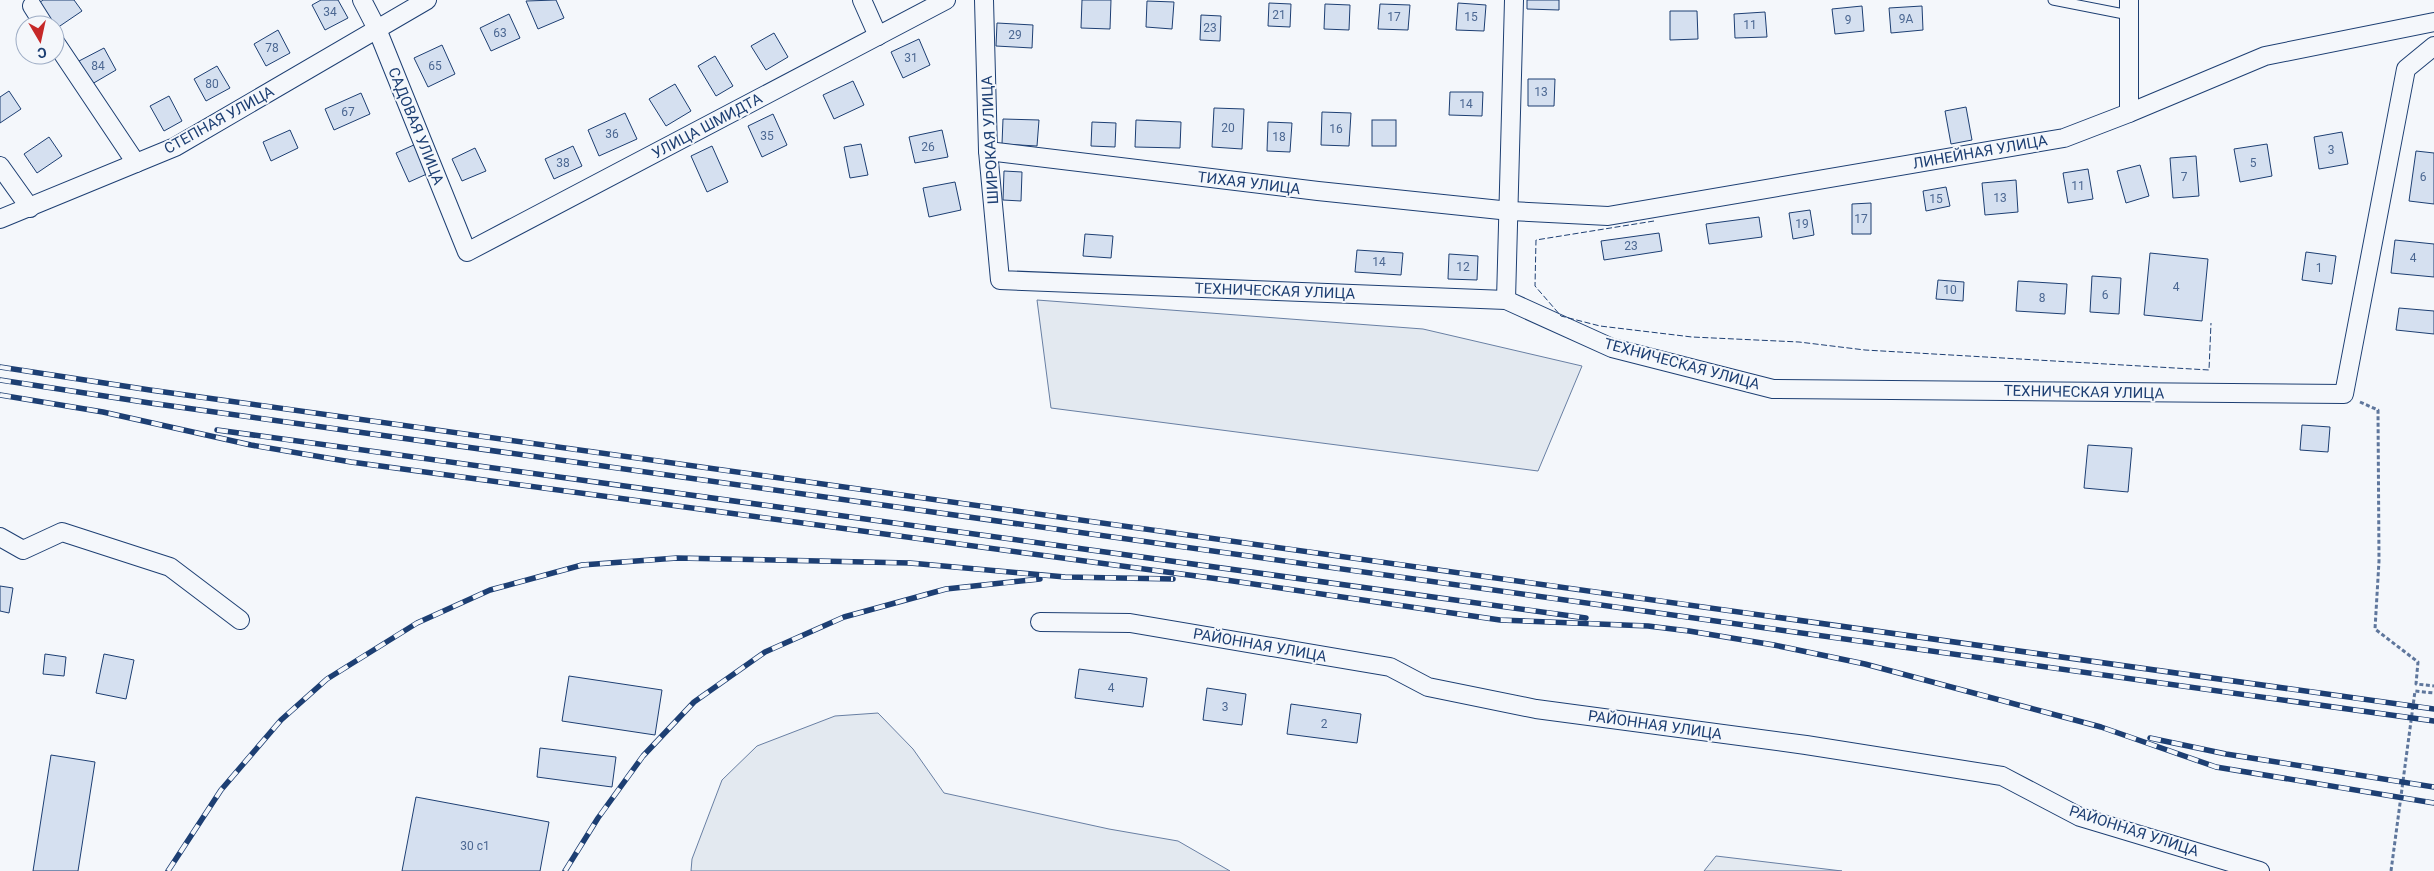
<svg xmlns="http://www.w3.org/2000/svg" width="2434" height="871" viewBox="0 0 2434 871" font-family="Roboto,sans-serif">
<rect width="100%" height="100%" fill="#f4f7fb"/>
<g fill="#e3e9f0" stroke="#687fa3">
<polygon points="1037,300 1423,329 1582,366 1538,471 1051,408"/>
<polygon points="878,713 913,749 944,793 1109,829 1178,841 1230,871 691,871 692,859 722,780 757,746 835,716"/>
<polygon points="1716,856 1842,871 1704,871"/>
</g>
<g fill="#d5e0f0" stroke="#1d3f73">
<polygon points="43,0 74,0 82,11 57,28 39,3"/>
<polygon points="321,0 338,0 348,18 325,30 312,5"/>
<polygon points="556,0 564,18 538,29 526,1"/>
<polygon points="1082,0 1111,0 1110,29 1081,28"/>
<polygon points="1527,0 1559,0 1559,10 1527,9"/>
<polygon points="1147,1 1174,2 1172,29 1146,27"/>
<polygon points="1269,3 1291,4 1290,27 1268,26"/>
<polygon points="1458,3 1486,5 1484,31 1456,30"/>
<polygon points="1325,4 1350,5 1349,30 1324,29"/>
<polygon points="1380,4 1410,5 1408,30 1378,29"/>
<polygon points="1862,6 1864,31 1835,34 1832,9"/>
<polygon points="1922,6 1923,30 1891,33 1889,8"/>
<polygon points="1670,11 1697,11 1698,39 1670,40"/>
<polygon points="1765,12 1767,37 1735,38 1734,14"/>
<polygon points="509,14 520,38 491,51 480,28"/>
<polygon points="1201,15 1221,16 1220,41 1200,40"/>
<polygon points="997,23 1033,25 1032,48 996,46"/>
<polygon points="278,30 290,53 266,66 254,44"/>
<polygon points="774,33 788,57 766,70 751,46"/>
<polygon points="919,39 930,65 903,78 891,52"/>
<polygon points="442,45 455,74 428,87 414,58"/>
<polygon points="104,48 116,70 92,84 79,61"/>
<polygon points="715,56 733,86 716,96 698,66"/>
<polygon points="217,66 230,88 206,101 194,79"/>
<polygon points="1528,79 1555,79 1554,106 1528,106"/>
<polygon points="853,81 864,105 834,119 823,95"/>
<polygon points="675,84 691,111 666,126 649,99"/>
<polygon points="9,91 21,109 0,123 0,97"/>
<polygon points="1450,92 1483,92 1482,116 1449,115"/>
<polygon points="361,93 370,114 334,130 325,109"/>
<polygon points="169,96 182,121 164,131 150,106"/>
<polygon points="1966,107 1972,140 1951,144 1945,111"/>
<polygon points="1214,108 1244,109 1242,149 1212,147"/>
<polygon points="1322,112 1351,113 1349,146 1321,145"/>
<polygon points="625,113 637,139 599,156 588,130"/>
<polygon points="773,114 787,145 762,157 748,126"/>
<polygon points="1003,119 1039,120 1037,146 1002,144"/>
<polygon points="1136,120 1181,122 1180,148 1135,147"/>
<rect x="1372" y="120" width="24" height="26"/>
<polygon points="1092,122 1116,123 1115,147 1091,146"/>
<polygon points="1268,122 1292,123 1290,152 1267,151"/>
<polygon points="290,130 298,148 271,161 263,142"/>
<polygon points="942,130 948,157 915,163 909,137"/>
<polygon points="2342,132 2348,164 2319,169 2314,137"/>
<polygon points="49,137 62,156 37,173 24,154"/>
<polygon points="416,144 429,173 409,182 396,153"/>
<polygon points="861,144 868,175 850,178 844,147"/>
<polygon points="2267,144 2272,176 2240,182 2234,149"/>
<polygon points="573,146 582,166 554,179 545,159"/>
<polygon points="712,146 728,182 707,192 691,156"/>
<polygon points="475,148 486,171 462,181 452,159"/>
<polygon points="2416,151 2434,153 2434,204 2409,201"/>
<polygon points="2196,156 2199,196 2173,198 2170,158"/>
<polygon points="2140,165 2149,196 2126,203 2117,171"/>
<polygon points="2088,169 2093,199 2068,203 2063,173"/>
<polygon points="1004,171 1022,172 1021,201 1003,200"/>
<polygon points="2016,180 2018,212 1985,215 1982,183"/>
<polygon points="955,182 961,210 929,217 923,188"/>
<polygon points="1946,187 1950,206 1926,211 1923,191"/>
<polygon points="1871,203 1871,234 1852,234 1852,204"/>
<polygon points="1810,210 1814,235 1793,239 1789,213"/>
<polygon points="1759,217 1762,237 1709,244 1706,224"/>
<polygon points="1659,233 1662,251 1604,260 1601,241"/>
<polygon points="1085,234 1113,236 1111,258 1083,256"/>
<polygon points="2395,240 2434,244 2434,277 2391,273"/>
<polygon points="1357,250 1403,253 1401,275 1355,272"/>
<polygon points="2306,252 2336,256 2332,284 2302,280"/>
<polygon points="2150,253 2208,259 2202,321 2144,315"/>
<polygon points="1449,254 1478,256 1477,280 1448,279"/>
<polygon points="2092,276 2121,278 2119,314 2090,312"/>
<polygon points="1938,280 1964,282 1963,301 1936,299"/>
<polygon points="2018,281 2067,284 2065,314 2016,311"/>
<polygon points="2399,308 2434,311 2434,334 2396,330"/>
<polygon points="2302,425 2330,427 2328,452 2300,450"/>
<polygon points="2088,445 2132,448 2128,492 2084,488"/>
<polygon points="0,586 13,588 9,613 0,611"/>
<polygon points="45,654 66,657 64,676 43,674"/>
<polygon points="104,654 134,660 126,699 96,693"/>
<polygon points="1079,669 1147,678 1143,707 1075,698"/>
<polygon points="569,676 662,690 655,735 562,721"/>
<polygon points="1207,688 1246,694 1242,725 1203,720"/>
<polygon points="1291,704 1361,714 1357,743 1287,734"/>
<polygon points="540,748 616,757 612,787 537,777"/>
<polygon points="51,755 95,762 78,871 33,871"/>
<polygon points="416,797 549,822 540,871 402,871"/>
</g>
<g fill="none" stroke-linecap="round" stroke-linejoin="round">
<g stroke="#1d3f73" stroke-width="11">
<polyline id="service" points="2053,0 2129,15"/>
</g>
<g stroke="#1d3f73" stroke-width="20">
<g id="minor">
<polyline points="362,0 377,29 467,252 946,0"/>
<polyline points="862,0 878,36"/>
<polyline points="984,0 988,151 1000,280 1506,300 1612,348 1773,389 2344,394 2406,69 2434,46"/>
<polyline points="2129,0 2129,113"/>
<polyline points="32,6 44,25"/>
<polyline points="55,42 136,163"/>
<polyline points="988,151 1318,191 1510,211 1608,216 2064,138 2129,113 2265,56 2434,22"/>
<polyline points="0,166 30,208"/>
<polyline points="0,219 175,147 427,0"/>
<polyline points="1506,300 1514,0"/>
<polyline points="0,537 23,550 62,532 170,567 240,620"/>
<polyline points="1040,622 1130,623 1390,667 1428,687 1536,709 1806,745 2002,776 2080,817 2260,871"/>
</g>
</g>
<g stroke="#5e769c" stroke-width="3" stroke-dasharray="4 2.5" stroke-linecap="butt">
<polyline points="2360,402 2378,410 2379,561 2375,629 2418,662 2416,684 2434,686"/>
<polyline points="2391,871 2415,691 2434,693"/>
</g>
<use href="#service" stroke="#f4f7fb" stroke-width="9"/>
<use href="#minor" stroke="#f4f7fb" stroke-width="18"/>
<g stroke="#1d3f73" stroke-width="5.5">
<g id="rail">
<polyline points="0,367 150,390 2434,709"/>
<polyline points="0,380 150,403 2434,721"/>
<polyline points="0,395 103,412 251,445 351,462 1226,580 1500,620 1648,626 1689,631 1774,645 1865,664 2101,727 2216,767 2434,803"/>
<polyline points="217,430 1586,618"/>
<polyline points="2150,738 2226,754 2434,787"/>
<polyline points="168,871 221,790 281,720 327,679 417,623 490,590 582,565 677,558 910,563 1065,577 1173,579"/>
<polyline points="565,871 598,818 643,756 694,702 765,652 844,617 946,589 1040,579"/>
</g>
</g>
<use href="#rail" stroke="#f4f7fb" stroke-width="4" stroke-dasharray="11" stroke-linecap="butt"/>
<polyline stroke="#1d3f73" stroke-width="1" stroke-dasharray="6 2.5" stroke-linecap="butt" points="1654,221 1536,240 1535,286 1561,316 1600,326 1692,337 1799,342 1865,350 2209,370 2211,323"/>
</g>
<g text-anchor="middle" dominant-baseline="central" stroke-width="4" stroke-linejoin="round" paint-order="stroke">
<g font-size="12" fill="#4b6792">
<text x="330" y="12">34</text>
<text x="1279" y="15">21</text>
<text x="1394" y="17">17</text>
<text x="1471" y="17">15</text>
<text x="1906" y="19">9А</text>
<text x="1848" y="20">9</text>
<text x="1750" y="25">11</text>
<text x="1210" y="28">23</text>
<text x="500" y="33">63</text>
<text x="1015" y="35">29</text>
<text x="272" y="48">78</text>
<text x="911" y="58">31</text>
<text x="98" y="66">84</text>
<text x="435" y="66">65</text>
<text x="212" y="84">80</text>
<text x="1541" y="92">13</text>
<text x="1466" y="104">14</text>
<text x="348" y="112">67</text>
<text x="1228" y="128">20</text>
<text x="1336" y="129">16</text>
<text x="612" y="134">36</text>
<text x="767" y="136">35</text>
<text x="1279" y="137">18</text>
<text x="928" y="147">26</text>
<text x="2331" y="150">3</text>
<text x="563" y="163">38</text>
<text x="2253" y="163">5</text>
<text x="2184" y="177">7</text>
<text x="2423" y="177">6</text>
<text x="2078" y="186">11</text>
<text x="2000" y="198">13</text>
<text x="1936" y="199">15</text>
<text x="1861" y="219">17</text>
<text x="1802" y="224">19</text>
<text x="1631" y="246">23</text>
<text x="2413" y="258">4</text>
<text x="1379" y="262">14</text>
<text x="1463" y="267">12</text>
<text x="2319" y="268">1</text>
<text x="2176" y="287">4</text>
<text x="1950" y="290">10</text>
<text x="2105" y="295">6</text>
<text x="2042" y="298">8</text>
<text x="1111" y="688">4</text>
<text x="1225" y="707">3</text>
<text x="1324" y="724">2</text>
<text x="475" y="846">30 с1</text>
</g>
<g font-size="15" fill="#1d3f73" stroke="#f4f7fb">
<text transform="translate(219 120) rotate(-29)">СТЕПНАЯ УЛИЦА</text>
<text transform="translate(416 126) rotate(68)">САДОВАЯ УЛИЦА</text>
<text transform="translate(707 126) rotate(-28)">УЛИЦА ШМИДТА</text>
<text transform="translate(990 140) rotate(-93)">ШИРОКАЯ УЛИЦА</text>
<text transform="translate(1980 152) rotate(-10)">ЛИНЕЙНАЯ УЛИЦА</text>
<text transform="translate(1249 183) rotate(7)">ТИХАЯ УЛИЦА</text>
<text transform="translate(1275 291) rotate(2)">ТЕХНИЧЕСКАЯ УЛИЦА</text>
<text transform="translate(1682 364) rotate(15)">ТЕХНИЧЕСКАЯ УЛИЦА</text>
<text transform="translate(2084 392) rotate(1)">ТЕХНИЧЕСКАЯ УЛИЦА</text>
<text transform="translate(1260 645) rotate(10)">РАЙОННАЯ УЛИЦА</text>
<text transform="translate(1655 725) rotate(8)">РАЙОННАЯ УЛИЦА</text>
<text transform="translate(2134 831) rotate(18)">РАЙОННАЯ УЛИЦА</text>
</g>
</g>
<g transform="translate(40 40) rotate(171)"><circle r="24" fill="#f4f7fb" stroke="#9eadc5"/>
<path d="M0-4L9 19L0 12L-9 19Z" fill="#c62828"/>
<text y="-8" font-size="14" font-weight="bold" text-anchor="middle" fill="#1d3f73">С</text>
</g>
</svg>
